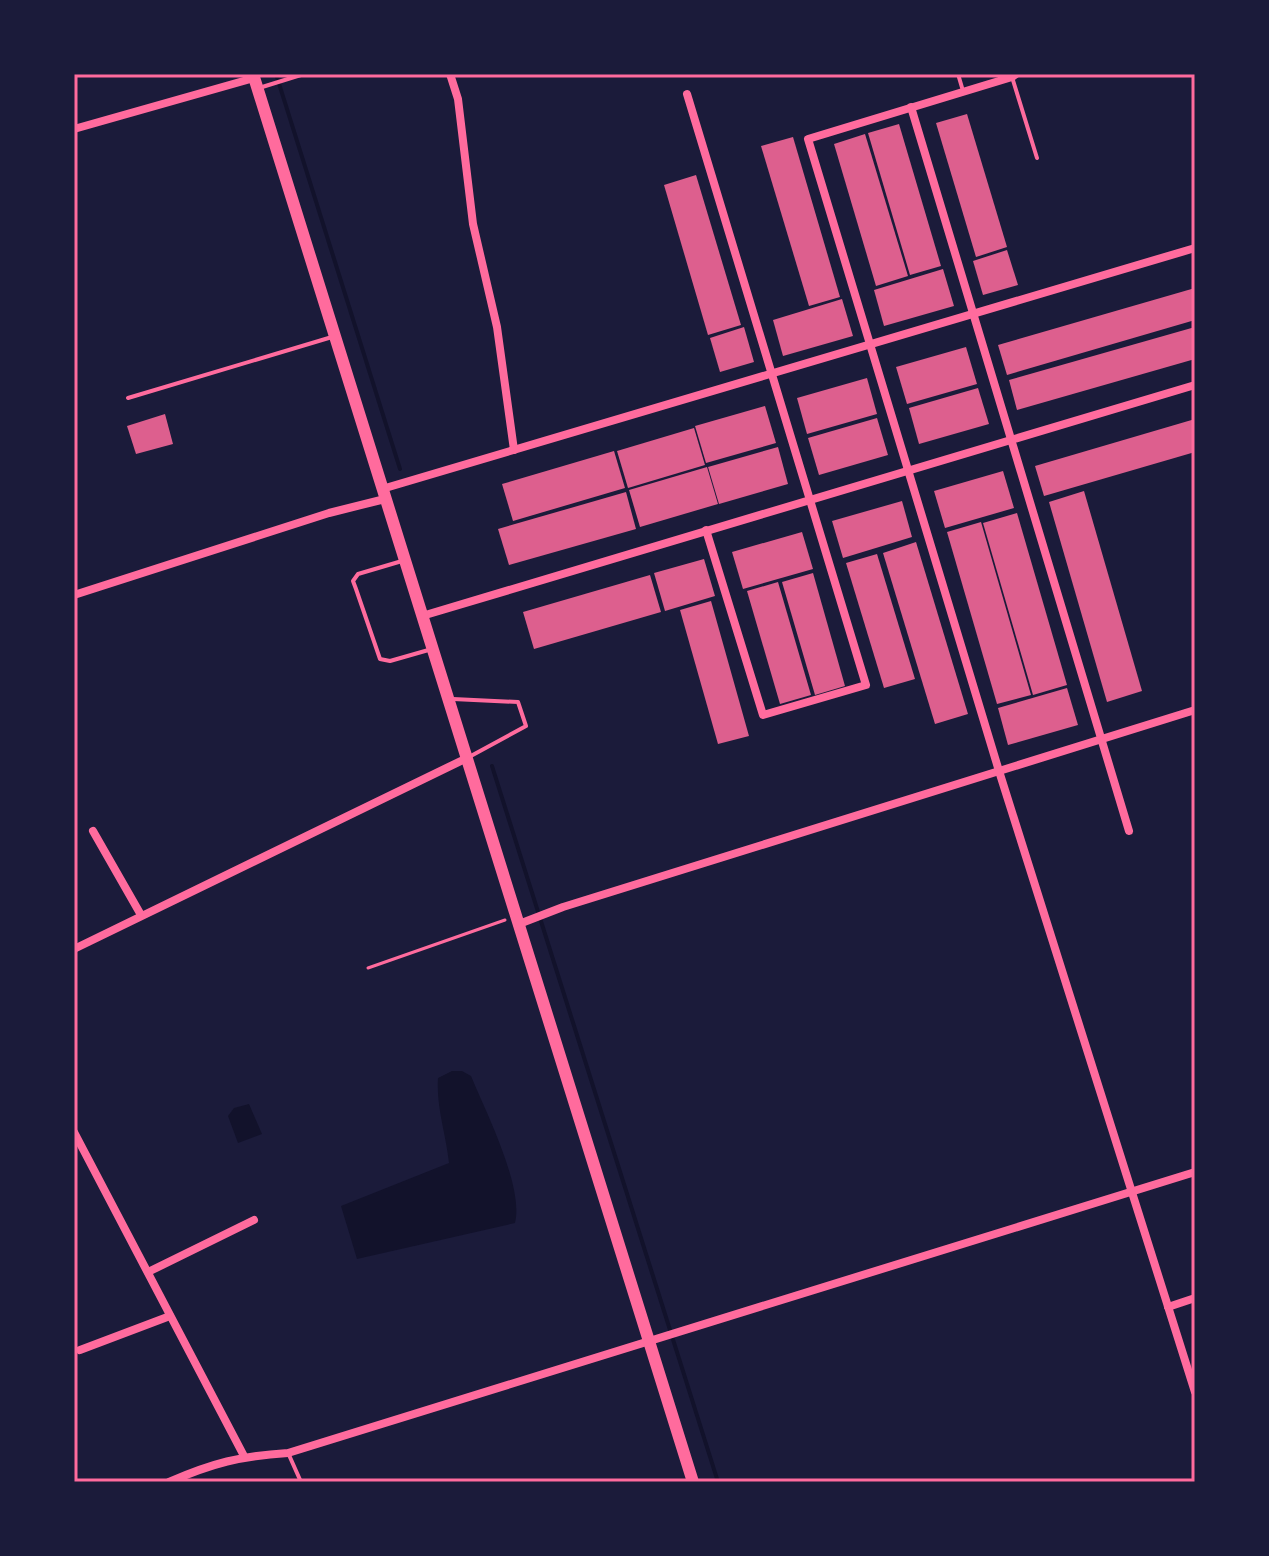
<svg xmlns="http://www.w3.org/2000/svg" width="1269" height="1556" viewBox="0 0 1269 1556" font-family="'PT Sans',sans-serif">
<rect width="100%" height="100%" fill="#1b1b3a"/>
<g fill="#12122b">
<path d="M452,1071H462L471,1076C486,1112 524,1187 515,1223L357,1259L341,1206L449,1163C446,1134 436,1107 438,1078Z"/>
<polygon points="249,1104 262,1134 238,1143 228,1116 234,1108"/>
</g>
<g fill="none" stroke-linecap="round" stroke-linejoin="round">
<g stroke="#12122b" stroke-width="4">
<polyline points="276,74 400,469"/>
<polyline points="492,766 718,1482"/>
</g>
</g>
<g fill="#dd5f8e">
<polygon points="967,114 1007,247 976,257 936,123"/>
<polygon points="899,124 941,266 910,275 868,133"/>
<polygon points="865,134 908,276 876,286 834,144"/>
<polygon points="793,137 840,297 809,306 761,146"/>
<polygon points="696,175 741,325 708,335 664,185"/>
<polygon points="1007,250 1018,285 983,295 973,261"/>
<polygon points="943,269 954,306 884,326 874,290"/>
<polygon points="1195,288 1195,320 1007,375 998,345"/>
<polygon points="842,299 853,336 783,356 773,320"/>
<polygon points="744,327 754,362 720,372 710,338"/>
<polygon points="1195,327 1195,359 1017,410 1009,380"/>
<polygon points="966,347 977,384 907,404 896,367"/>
<polygon points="867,378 877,414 807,434 797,398"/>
<polygon points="978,388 989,424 919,444 909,408"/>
<polygon points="765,406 776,443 706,463 695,426"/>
<polygon points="165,414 173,444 136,454 127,426"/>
<polygon points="877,418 888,455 819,475 808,438"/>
<polygon points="1195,419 1195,452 1044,496 1035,466"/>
<polygon points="694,428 705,465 628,488 617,451"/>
<polygon points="778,447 788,484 719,504 708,467"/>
<polygon points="614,451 625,488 513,521 502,484"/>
<polygon points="707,467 718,504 640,527 629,490"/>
<polygon points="1003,471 1014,508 945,528 934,491"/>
<polygon points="1084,491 1142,691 1107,702 1049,502"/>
<polygon points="626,492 636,529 509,565 498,529"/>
<polygon points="902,501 912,537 843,558 832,521"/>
<polygon points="1017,513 1067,685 1033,695 983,523"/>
<polygon points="981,522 1031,695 997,704 947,532"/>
<polygon points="802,532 813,569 743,589 732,552"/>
<polygon points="916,542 968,714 935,724 883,553"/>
<polygon points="877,554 915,679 884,688 846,563"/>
<polygon points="704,559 715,596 665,611 654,573"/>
<polygon points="813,573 845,686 815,695 782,582"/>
<polygon points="650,575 661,612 534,649 523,612"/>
<polygon points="778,582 811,695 780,704 747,591"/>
<polygon points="711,601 749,736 718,744 680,610"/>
<polygon points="1067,688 1078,725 1008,745 998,708"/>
</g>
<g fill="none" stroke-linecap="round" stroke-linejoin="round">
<polyline stroke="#ff6b9d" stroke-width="3" points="368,968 505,920"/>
<g stroke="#ff6b9d" stroke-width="4">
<polyline points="958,74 963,91"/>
<polyline points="1012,77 1037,158"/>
<polyline points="259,88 304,74"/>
<polyline points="128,398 332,337"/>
<polyline points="402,561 358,574 353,581 356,589 380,659 390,661 432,649"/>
<polyline points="453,699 518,702 526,726 469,757"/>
<polyline points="289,1455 301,1482"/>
</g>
<g stroke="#ff6b9d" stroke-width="8">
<polyline points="450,74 458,99 473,224 497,327 514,450"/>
<polyline points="1016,74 1012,77 808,139 999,771 1195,1392"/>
<polyline points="687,94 866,685 763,715 706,530"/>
<polyline points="911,107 1129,831"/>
<polyline points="74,129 254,78"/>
<polyline points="382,489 1195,248"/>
<polyline points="74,595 329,513 385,499"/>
<polyline points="422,616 1195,385"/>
<polyline points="93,831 141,915"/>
<polyline points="519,924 563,907 1195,710"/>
<polyline points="74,949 467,758"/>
<polyline points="74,1132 244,1456"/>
<polyline points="148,1272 254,1220"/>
<polyline points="1168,1307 1195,1298"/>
<polyline points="80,1350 170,1316"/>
<path d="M169,1482C213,1463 240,1456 288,1453L1195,1172"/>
</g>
<polyline stroke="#ff6b9d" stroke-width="12" points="253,74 693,1482"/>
</g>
<rect width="1269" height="1556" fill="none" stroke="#1b1b3a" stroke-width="152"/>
<rect x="76" y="76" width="1117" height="1404" fill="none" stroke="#ff6b9d" stroke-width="3"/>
</svg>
